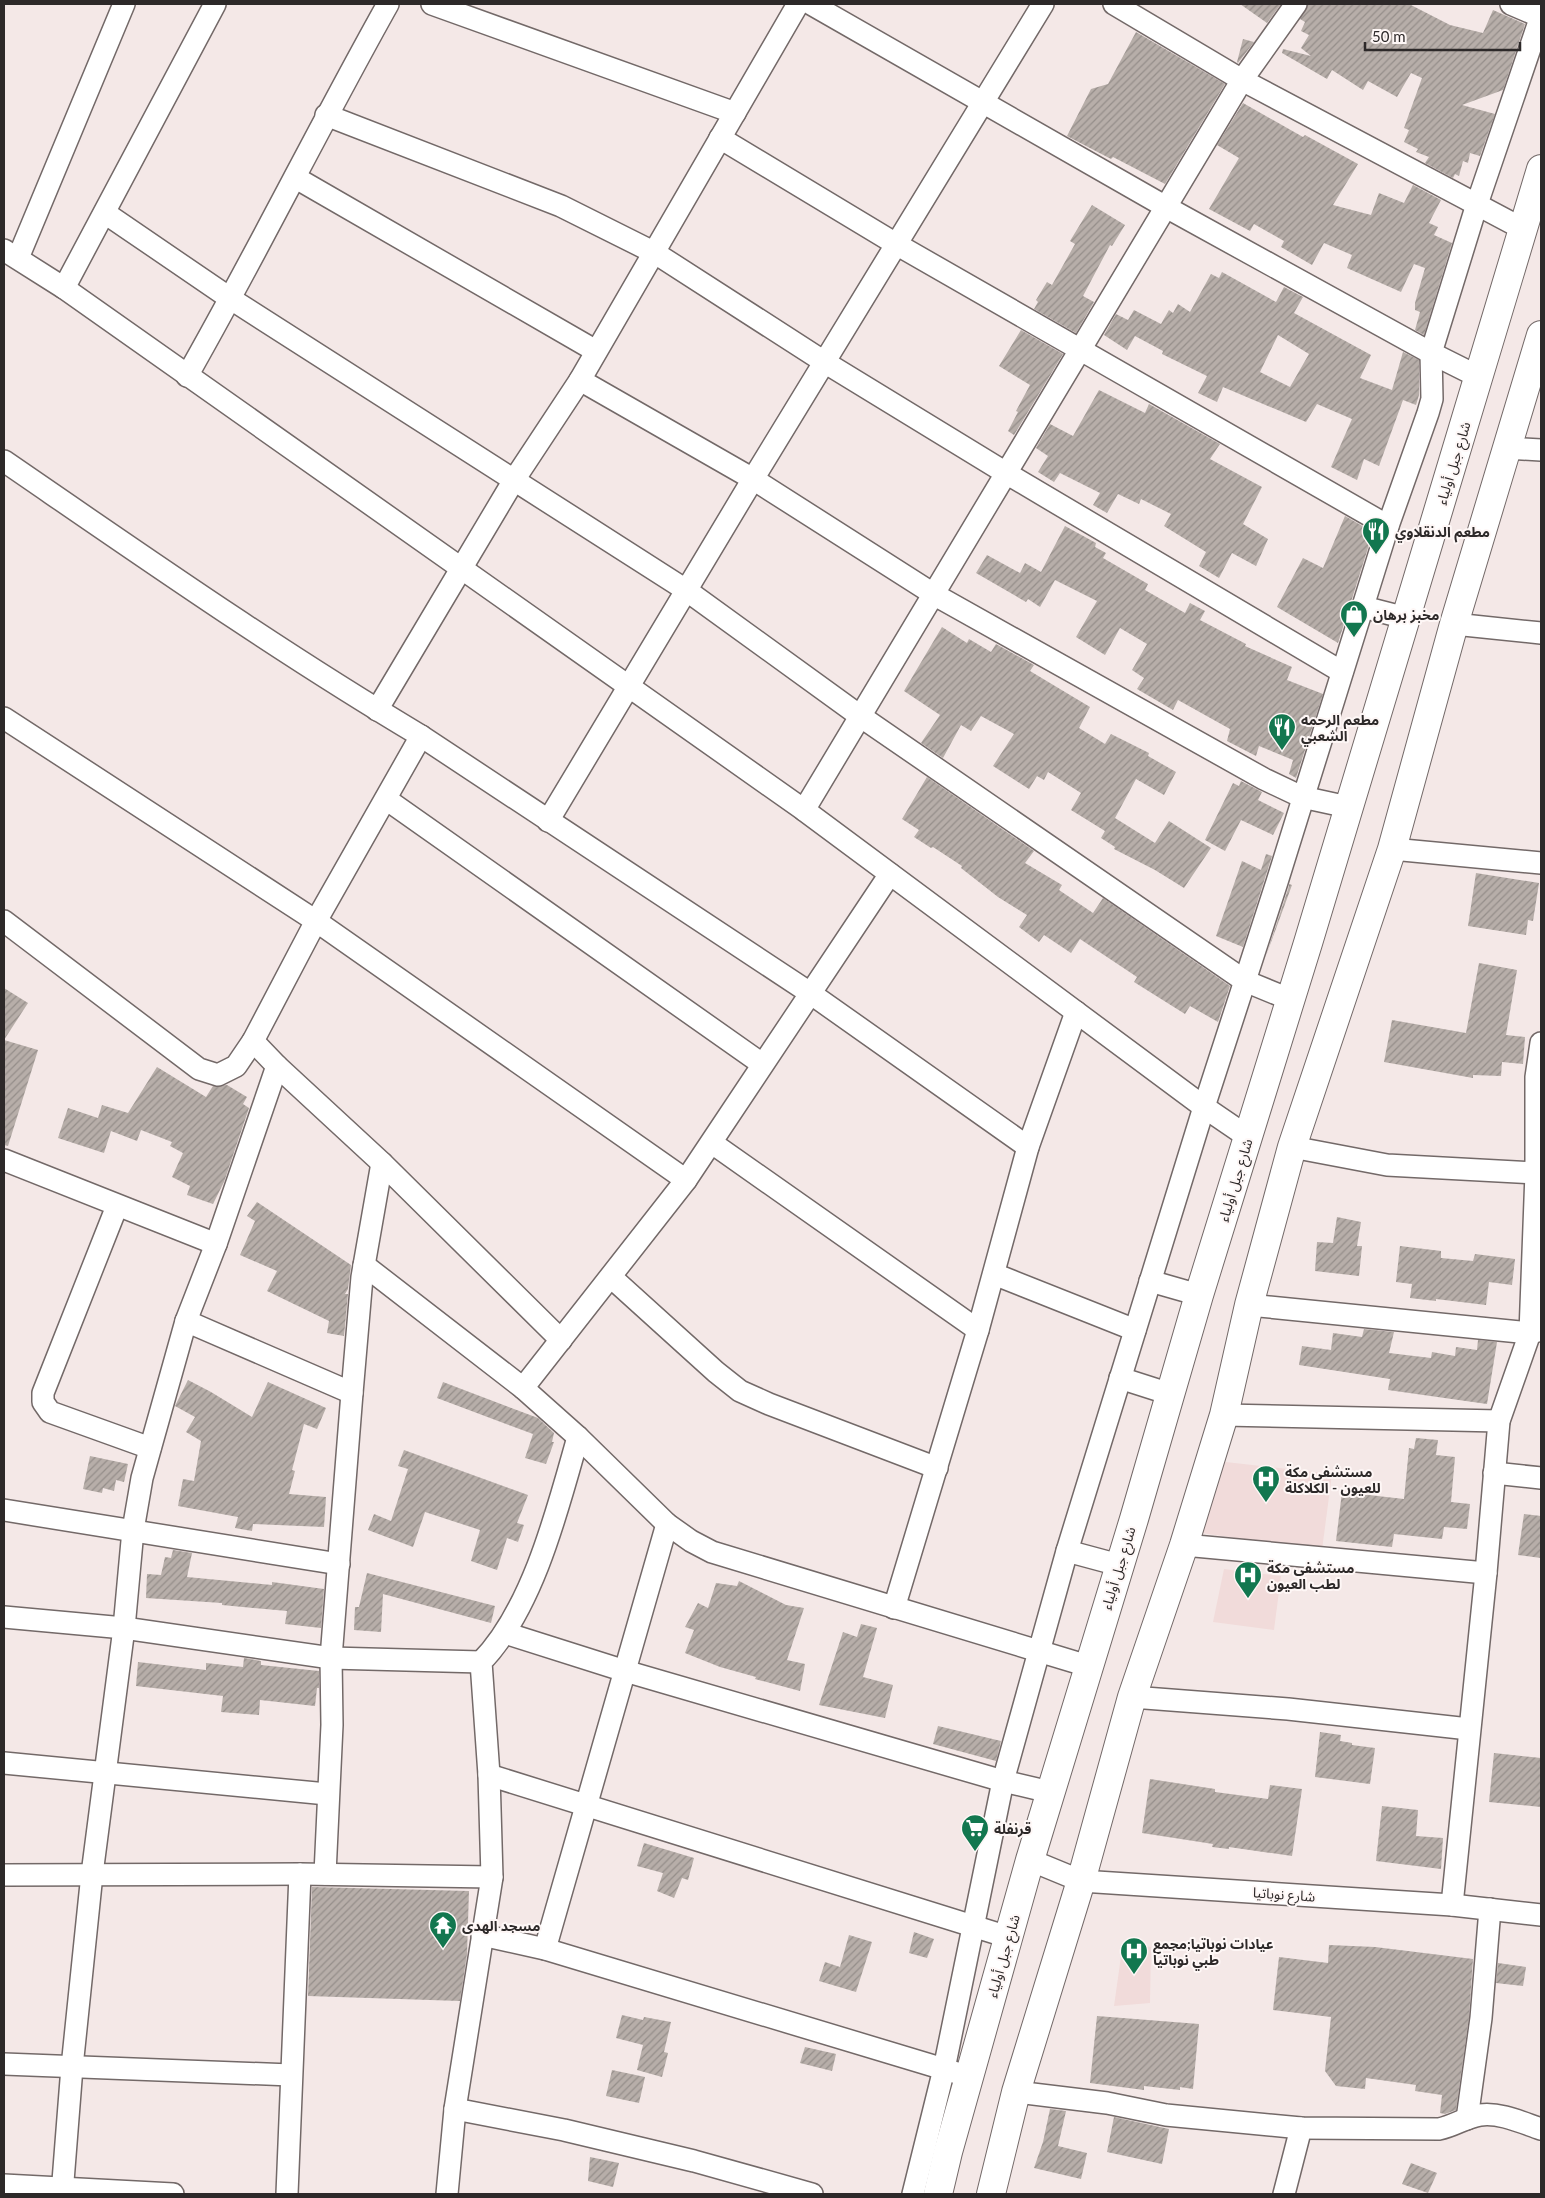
<svg xmlns="http://www.w3.org/2000/svg" width="1545" height="2198" viewBox="0 0 1545 2198" font-family="Lato,'Noto Sans Arabic',sans-serif">
<defs>
<pattern id="building-hatch" width="6" height="6" patternUnits="userSpaceOnUse" patternTransform="scale(1.25)"><rect width="6" height="6" fill="#b7aea9"/><path d="M-1 1l2-2M0 6l6-6M5 7l2-2" fill="none" stroke="#958e8a"/></pattern>
</defs>
<rect width="100%" height="100%" fill="#f4e8e7"/>
<g fill="#f1dbda">
<polygon points="1217,1461 1332,1474 1322,1550 1194,1532"/>
<polygon points="1224,1569 1281,1576 1274,1630 1213,1622"/>
<polygon points="1123,1942 1151,1947 1150,2003 1114,2006"/>
</g>
<g fill="url(#building-hatch)" fill-rule="evenodd">
<polygon points="1240,4 1281,4 1267,23"/>
<polygon points="1308,4 1409,4 1450,25 1483,33 1493,10 1525,24 1503,90 1462,105 1495,114 1480,156 1470,153 1468,163 1463,161 1459,176 1455,174 1453,178 1425,163 1429,157 1416,152 1418,149 1404,142 1409,130 1404,128 1422,78 1411,73 1397,97 1368,81 1363,90 1332,70 1327,79 1282,53 1283,49 1311,56 1301,48 1309,35 1301,31 1305,22 1300,19"/>
<polygon points="1136,32 1225,84 1165,184 1113,157 1111,159 1067,136 1091,89 1108,84"/>
<polygon points="1243,39 1254,42 1238,63 1237,62"/>
<polygon points="1243,103 1303,137 1305,135 1358,164 1333,205 1371,215 1379,193 1404,203 1413,185 1441,200 1429,223 1438,227 1434,235 1452,243 1424,335 1415,330 1420,312 1415,310 1415,303 1425,268 1414,264 1401,292 1347,268 1352,255 1324,243 1312,265 1281,247 1284,241 1254,224 1250,231 1209,209 1239,158 1217,145"/>
<polygon points="1092,205 1125,225 1112,246 1110,245 1083,296 1094,302 1076,333 1034,309 1038,302 1036,300 1047,282 1052,285 1075,244 1070,241"/>
<path d="M1222,272L1276,302L1284,287L1303,297L1294,313L1371,355L1360,378L1392,390L1403,352L1419,360V395L1416,405L1403,400L1379,466L1364,459L1357,480L1331,467L1352,419L1317,404L1306,422L1223,387L1217,402L1198,393L1207,376L1162,354L1163,351L1135,336L1127,350L1104,335L1116,314L1128,320L1134,310L1161,324L1169,310L1173,313L1178,304L1190,312L1211,274L1219,278ZM1278,335L1309,354L1290,387L1260,372Z"/>
<polygon points="1021,330 1063,354 1014,435 1008,431 1018,412 1016,411 1030,385 999,366"/>
<polygon points="1099,390 1145,413 1149,404 1220,444 1210,459 1262,487 1243,524 1268,539 1256,566 1232,553 1219,578 1199,566 1206,552 1164,526 1171,514 1141,499 1139,504 1118,494 1107,513 1093,505 1100,493 1060,473 1054,482 1038,472 1048,456 1036,448 1050,424 1073,436"/>
<polygon points="1345,516 1373,532 1338,643 1277,607 1303,558 1323,568"/>
<polygon points="1065,526 1096,543 1095,547 1106,553 1103,558 1148,584 1145,590 1185,613 1190,603 1205,611 1200,620 1246,644 1245,646 1292,667 1287,680 1323,694 1296,778 1289,774 1293,760 1259,746 1256,756 1227,741 1230,729 1178,700 1173,710 1137,689 1144,678 1132,670 1147,644 1120,628 1105,655 1076,637 1097,601 1055,580 1040,607 1028,599 1026,602 976,573 987,555 1020,573 1025,563 1041,572"/>
<polygon points="942,627 967,643 969,639 991,652 996,644 1034,665 1030,671 1090,707 1079,728 1105,744 1111,734 1149,753 1148,756 1176,772 1164,795 1136,779 1115,818 1155,843 1169,821 1211,848 1184,888 1155,870 1114,849 1115,847 1101,838 1105,831 1071,810 1081,793 1048,772 1044,780 1037,776 1029,789 993,766 1014,734 981,716 971,731 961,725 943,758 921,743 940,715 904,691"/>
<polygon points="927,777 1034,851 1025,863 1062,885 1059,890 1093,913 1103,898 1230,986 1218,1022 1190,1006 1185,1014 1134,982 1137,977 1080,939 1071,953 1044,935 1039,942 1019,927 1027,915 998,897 961,868 962,866 933,847 931,848 914,837 919,830 902,819"/>
<polygon points="1241,781 1262,792 1258,800 1284,813 1273,835 1241,820 1225,851 1205,840 1233,783 1239,786"/>
<polygon points="1266,854 1272,856 1243,947 1216,936 1242,861 1261,870"/>
<polygon points="1476,873 1539,883 1533,921 1528,920 1526,935 1468,926"/>
<polygon points="1289,884 1292,885 1266,956 1289,886"/>
<polygon points="1479,963 1517,970 1506,1035 1525,1037 1523,1064 1502,1062 1501,1076 1473,1075 1473,1078 1384,1062 1392,1020 1466,1033"/>
<polygon points="4,988 28,1003 4,1040"/>
<polygon points="4,1040 38,1050 8,1146 4,1145"/>
<polygon points="157,1067 206,1097 213,1086 227,1085 247,1097 243,1104 249,1108 224,1182 213,1204 187,1195 190,1186 172,1177 183,1153 170,1146 172,1142 141,1130 137,1141 111,1131 104,1153 58,1138 68,1108 98,1118 102,1105 128,1113"/>
<polygon points="257,1202 351,1265 348,1289 345,1294 348,1294 344,1336 327,1333 329,1321 267,1291 277,1271 240,1255 255,1221 247,1216"/>
<polygon points="1337,1217 1361,1222 1357,1246 1362,1246 1359,1276 1315,1271 1317,1242 1333,1243"/>
<polygon points="1400,1246 1441,1251 1441,1258 1473,1261 1475,1254 1515,1259 1512,1285 1489,1282 1486,1305 1436,1299 1436,1301 1410,1298 1412,1284 1396,1282"/>
<polygon points="1364,1329 1394,1332 1389,1353 1431,1358 1432,1352 1455,1356 1456,1347 1477,1350 1478,1340 1497,1342 1487,1404 1388,1390 1390,1379 1299,1365 1302,1346 1331,1350 1333,1333 1362,1337"/>
<polygon points="188,1380 211,1392 252,1417 268,1382 326,1408 317,1429 304,1424 292,1470 295,1471 289,1494 326,1497 324,1527 253,1524 252,1531 235,1528 238,1517 178,1506 183,1479 194,1481 201,1441 186,1432 195,1417 175,1406"/>
<polygon points="443,1382 538,1418 554,1433 552,1442 554,1442 546,1464 525,1458 533,1434 437,1398"/>
<polygon points="1416,1438 1438,1440 1436,1455 1455,1457 1451,1502 1470,1504 1467,1529 1444,1527 1442,1539 1394,1534 1392,1547 1336,1541 1342,1492 1404,1499 1409,1448 1414,1449"/>
<polygon points="404,1450 528,1495 517,1523 524,1525 518,1542 507,1538 497,1570 471,1561 480,1530 425,1512 413,1547 368,1530 374,1514 391,1521 408,1469 398,1466"/>
<polygon points="90,1456 128,1464 124,1482 116,1480 114,1491 103,1488 102,1493 83,1489"/>
<polygon points="1524,1514 1541,1516 1541,1558 1518,1555"/>
<polygon points="173,1550 192,1553 187,1577 272,1585 272,1582 324,1589 321,1628 285,1624 287,1611 222,1605 222,1603 146,1598 147,1574 161,1575 165,1557 171,1558"/>
<polygon points="367,1573 495,1606 491,1623 383,1594 381,1632 354,1630 355,1607 359,1607"/>
<polygon points="739,1581 786,1605 804,1608 787,1660 805,1664 800,1691 755,1679 756,1677 720,1667 685,1653 694,1630 685,1627 698,1603 708,1608 716,1583 737,1586"/>
<polygon points="861,1624 877,1628 863,1677 893,1685 885,1718 819,1705 843,1632 857,1637"/>
<polygon points="244,1658 261,1661 261,1665 319,1671 319,1688 317,1688 315,1706 260,1700 259,1715 221,1712 223,1696 136,1686 138,1662 206,1670 206,1663 243,1667"/>
<polygon points="938,1726 1001,1741 996,1761 933,1744"/>
<polygon points="1320,1732 1341,1735 1340,1741 1352,1743 1352,1745 1375,1748 1370,1784 1315,1777"/>
<polygon points="1494,1753 1541,1758 1541,1807 1489,1802"/>
<polygon points="1150,1779 1215,1789 1215,1792 1268,1799 1270,1785 1302,1789 1292,1856 1229,1847 1229,1849 1212,1847 1213,1844 1142,1833"/>
<polygon points="1382,1806 1418,1810 1416,1836 1443,1838 1441,1869 1376,1861"/>
<polygon points="644,1843 694,1858 688,1880 682,1878 674,1898 657,1891 663,1873 637,1866"/>
<polygon points="312,1887 469,1891 467,1954 460,2001 308,1996"/>
<polygon points="914,1932 934,1939 927,1958 909,1953"/>
<polygon points="849,1935 872,1942 856,1992 819,1981 825,1962 840,1967"/>
<polygon points="1329,1945 1375,1947 1473,1959 1469,2017 1456,2110 1445,2114 1440,2113 1442,2095 1415,2091 1416,2085 1366,2078 1365,2089 1336,2086 1325,2071 1331,2017 1273,2010 1279,1957 1328,1963"/>
<polygon points="1498,1963 1526,1967 1523,1986 1496,1983"/>
<polygon points="622,2015 643,2020 644,2017 671,2022 664,2052 668,2053 662,2077 637,2070 643,2045 616,2038"/>
<polygon points="1097,2016 1199,2024 1193,2089 1180,2087 1180,2090 1144,2086 1144,2090 1090,2083"/>
<polygon points="805,2047 836,2054 832,2071 800,2063"/>
<polygon points="612,2070 645,2077 639,2103 606,2096"/>
<polygon points="1050,2109 1066,2111 1058,2146 1087,2153 1081,2179 1034,2168 1043,2142"/>
<polygon points="1114,2117 1169,2129 1162,2164 1107,2152"/>
<polygon points="590,2157 619,2163 613,2187 588,2181"/>
<polygon points="1411,2163 1437,2173 1428,2193 1402,2184"/>
</g>
<g fill="none" stroke-linecap="round" stroke-linejoin="round">
<g stroke="#736968" stroke-width="24">
<g id="minor">
<polyline points="432,4 735,113"/>
<polyline points="811,4 1166,207 1431,353 1479,377"/>
<polyline points="1114,4 1242,80 1523,229"/>
<polyline points="1511,4 1541,17"/>
<polyline points="326,115 561,206 655,253 826,363 1006,473 1342,672"/>
<polyline points="720,138 896,244 1388,526"/>
<polyline points="296,178 596,351"/>
<polyline points="105,213 231,299 686,590 860,716 1245,981 1289,999"/>
<polyline points="4,250 64,288 804,810 1204,1107 1248,1137"/>
<polyline points="18,258 124,4"/>
<polyline points="64,288 215,4"/>
<path d="M187,376C257,253 319,127 388,4"/>
<polyline points="580,380 753,479 935,595 1264,779 1302,797 1348,807"/>
<polyline points="1506,448 1541,450"/>
<path d="M4,461C141,555 278,651 421,736L810,993L1028,1147"/>
<polyline points="1363,607 1406,618"/>
<polyline points="1454,624 1541,633"/>
<polyline points="377,710 514,480 580,380 798,4"/>
<polyline points="4,718 316,921 686,1180"/>
<polyline points="386,799 762,1064"/>
<polyline points="804,810 1242,80 1296,4"/>
<polyline points="548,821 753,479 1043,4"/>
<polyline points="1392,849 1541,863"/>
<polyline points="4,921 199,1069 218,1075 236,1066 253,1041 316,921 421,736"/>
<polyline points="253,1041 277,1066 382,1163 561,1340"/>
<polyline points="712,1143 978,1330"/>
<polyline points="1292,1147 1387,1165 1536,1173"/>
<polyline points="4,1160 216,1244"/>
<polyline points="117,1206 43,1393 43,1402 50,1412 150,1448"/>
<polyline points="364,1265 523,1388 578,1437 667,1524 691,1541 712,1552 1088,1666"/>
<polyline points="994,1274 1135,1330"/>
<polyline points="611,1277 716,1372 740,1391 769,1404 937,1468"/>
<polyline points="1150,1281 1199,1295"/>
<polyline points="1249,1305 1530,1333 1541,1330"/>
<polyline points="186,1321 352,1393"/>
<polyline points="1120,1378 1170,1394"/>
<polyline points="523,1388 686,1180 890,874"/>
<polyline points="1224,1415 1499,1421"/>
<polyline points="1494,1473 1541,1478"/>
<polyline points="4,1510 339,1564"/>
<polyline points="1184,1545 1486,1573"/>
<polyline points="1067,1551 1119,1565"/>
<polyline points="894,1608 978,1330 1028,1147 1076,1012"/>
<polyline points="4,1617 124,1628 331,1658 481,1662"/>
<polyline points="505,1633 625,1671 1003,1781 1050,1792"/>
<polyline points="1132,1697 1288,1709 1469,1729"/>
<polyline points="4,1763 327,1794"/>
<polyline points="489,1775 1008,1937"/>
<polyline points="1030,1860 1081,1881 1452,1905 1541,1915"/>
<polyline points="325,1874 332,1725 331,1658 352,1393 362,1277 382,1163"/>
<polyline points="4,1875 300,1874 492,1877"/>
<polyline points="1452,1905 1486,1573 1499,1421 1530,1333 1536,1173 1536,1077 1541,1043"/>
<polyline points="482,1935 545,1949 957,2073"/>
<polyline points="545,1949 667,1524"/>
<polyline points="4,2064 291,2075"/>
<path d="M1016,2092L1107,2103L1166,2115L1301,2128L1439,2129C1454,2126 1466,2117 1480,2115C1500,2112 1523,2123 1541,2129"/>
<polyline points="455,2109 564,2130 694,2161 812,2194"/>
<polyline points="1467,2119 1481,2018 1490,1909"/>
<polyline points="4,2185 173,2194"/>
<polyline points="62,2194 72,2067 92,1874 124,1628 133,1530 142,1478 186,1321 216,1244 277,1066"/>
<polyline points="287,2194 300,1874"/>
<path d="M447,2194L455,2109L492,1877L489,1775L481,1662C533,1609 558,1508 578,1437"/>
<polyline points="913,2194 944,2069 1003,1781 1067,1551 1204,1107 1277,882 1388,526 1428,413 1432,399 1431,353 1477,204 1541,16"/>
<polyline points="1284,2194 1301,2128"/>
</g>
</g>
<g stroke="#736968" stroke-width="30">
<g id="major">
<polyline points="938,2194 948,2152 1030,1860 1134,1519 1199,1295 1308,943 1541,169"/>
<polyline points="991,2194 1016,2092 1081,1881 1132,1697 1184,1545 1224,1415 1249,1305 1292,1147 1392,849 1454,624 1541,335"/>
</g>
</g>
<use href="#minor" stroke="#fff" stroke-width="21"/>
<use href="#major" stroke="#fff" stroke-width="28"/>
</g>
<defs>
<g id="restaurant-pin" transform="scale(1.4375)"><path d="M0 17L-7.5 6A9.5 9.5 0 1 1 7.5 6Z" fill="#12774f" stroke="#fef7f6"/><path d="M-5-6h1v4h1v-4h1v4h1v-4h1v5L-1.5 .5V6h-2V.5L-5-1ZM5-6V6H3V1.5H1.5Q1.5-4 5-6Z" fill="#fff"/></g>
<g id="shop-pin" transform="scale(1.4375)"><path d="M0 17L-7.5 6A9.5 9.5 0 1 1 7.5 6Z" fill="#12774f" stroke="#fef7f6"/><path d="M-5-2.5h2.3a2.7 3.5 0 0 1 5.4 0H5L5.5 6h-11ZM-1.5-2.5h3a1.5 2.3 0 0 0-3 0Z" fill="#fff"/></g>
<g id="hospital-pin" transform="scale(1.4375)"><path d="M0 17L-7.5 6A9.5 9.5 0 1 1 7.5 6Z" fill="#12774f" stroke="#fef7f6"/><path d="M-5-5h3v3.5h4V-5h3V5h-3V1.5h-4V5h-3Z" fill="#fff"/></g>
<g id="supermarket-pin" transform="scale(1.4375)"><path d="M0 17L-7.5 6A9.5 9.5 0 1 1 7.5 6Z" fill="#12774f" stroke="#fef7f6"/><path d="M-6-5.5h2.5l.6 2H6L4.5 2H-2.5L-4.4-4H-6ZM-1.5 3.2a1.3 1.3 0 1 0 .1 0ZM3 3.2a1.3 1.3 0 1 0 .1 0Z" fill="#fff"/></g>
<g id="temple-pin" transform="scale(1.4375)"><path d="M0 17L-7.5 6A9.5 9.5 0 1 1 7.5 6Z" fill="#12774f" stroke="#fef7f6"/><path d="M0-6L5-2H3V0L6.5 2.5H4V6H1.5V3h-3V6H-4V2.5H-6.5L-3 0V-2H-5Z" fill="#fff"/></g>
</defs>
<g fill-rule="evenodd">
<use href="#restaurant-pin" x="1376" y="531"/>
<use href="#shop-pin" x="1354" y="614"/>
<use href="#restaurant-pin" x="1282" y="727"/>
<use href="#hospital-pin" x="1266" y="1479"/>
<use href="#hospital-pin" x="1248" y="1575"/>
<use href="#supermarket-pin" x="975" y="1828"/>
<use href="#temple-pin" x="443" y="1925"/>
<use href="#hospital-pin" x="1134" y="1951"/>
</g>
<g text-anchor="middle" dominant-baseline="central" stroke-width="4" stroke-linejoin="round" paint-order="stroke">
<g font-size="14" fill="#2d2929" stroke="#fef7f6">
<text transform="translate(1453 463) rotate(-73)">شارع جبل أولياء</text>
<text transform="translate(1235 1180) rotate(-73)">شارع جبل أولياء</text>
<text transform="translate(1118 1568) rotate(-73)">شارع جبل أولياء</text>
<text transform="translate(1284 1894) rotate(4)">شارع نوباتيا</text>
<text transform="translate(1003 1956) rotate(-74)">شارع جبل أولياء</text>
</g>
<g font-size="14" font-weight="bold" fill="#2d2929" stroke="#fef7f6" text-anchor="start">
<text x="1395" y="531">مطعم الدنقلاوي</text>
<text x="1373" y="614">مخبز برهان</text>
<text x="1301" y="719">مطعم الرحمه<tspan x="1301" dy="16">الشعبي</tspan></text>
<text x="1285" y="1471">مستشفى مكة<tspan x="1285" dy="16">للعيون - الكلاكلة</tspan></text>
<text x="1267" y="1567">مستشفى مكة<tspan x="1267" dy="16">لطب العيون</tspan></text>
<text x="994" y="1828">قرنفلة</text>
<text x="462" y="1925">مسجد الهدى</text>
<text x="1153" y="1943">عيادات نوباتيا;مجمع<tspan x="1153" dy="16">طبي نوباتيا</tspan></text>
</g>
</g>
<rect width="1545" height="2198" fill="none" stroke="#2d2929" stroke-width="10"/>
<path d="M1365 42v8h155v-8" fill="none" stroke="#2d2929" stroke-width="2.5"/>
<text x="1372" y="42" font-size="15" fill="#2d2929" stroke="#fef7f6" stroke-width="4" paint-order="stroke">50 m</text>
</svg>
